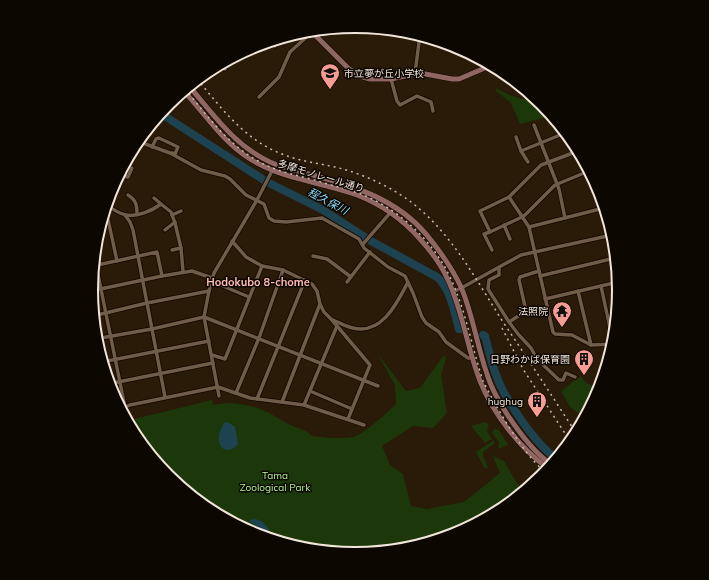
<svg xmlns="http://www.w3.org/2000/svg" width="709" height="580" viewBox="0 0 709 580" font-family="Mulish,'Noto Sans JP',sans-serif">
<rect width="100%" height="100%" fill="#2a1a08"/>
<g fill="#1c380a">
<path d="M496,88C512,97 519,99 538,101L552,116L520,124L511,103L496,91Z"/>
<path d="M377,353L406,391L420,388L444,355L446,358L441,375L447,413L433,428L413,426L382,446L390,465L403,474L411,506L427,509L464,502L500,473L493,456L504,461L522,492L501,510L455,534L406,549L354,554L303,549L253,534L208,509L168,477L135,436L126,421L212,400L213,405C228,401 251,404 265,411C274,415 282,421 290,425C298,428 307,430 312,436C326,438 340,439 353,437C363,435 388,412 396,404L395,385Z"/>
<polygon points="581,376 586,383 599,389 584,417 570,407 561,391"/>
<polygon points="486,422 489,426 487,429 488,433 492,439 485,443 471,426"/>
<polygon points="494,429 499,430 508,445 498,449 499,442 492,433"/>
<polygon points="494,440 494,444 483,452 483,456 488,467 485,469 476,452"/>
</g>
<g fill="#1d4351">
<path d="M226,422L231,424L235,427L238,444C229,455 218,450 219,437C219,433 222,428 223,424Z"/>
<path d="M254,519C263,520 267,525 270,533L266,535L260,528L250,522V520Z"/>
</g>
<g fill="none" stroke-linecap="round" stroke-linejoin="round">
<g stroke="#1d4351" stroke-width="8">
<path d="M160,113L267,182L323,210L371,241L437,277C451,289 454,312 459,329H461"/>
<path d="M483,335L485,336C489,351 492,366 498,380C507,402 537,446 556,458"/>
</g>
<g stroke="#120500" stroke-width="5">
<g id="street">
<polyline points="271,41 275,46"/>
<polyline points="222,63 225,69"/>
<polyline points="415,73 420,35"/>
<polyline points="391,79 397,101 400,105 417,96 431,102 433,111"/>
<polyline points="259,97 279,77 290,52 311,33"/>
<polyline points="534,125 559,189 565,218"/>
<polyline points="516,137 521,151 528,162"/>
<polyline points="137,141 170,153 201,170 225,176 230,179 246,195 264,204 269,218 274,221 286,222 322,218 359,239 364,248 388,267 405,276 413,293 422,317 426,323 439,332 446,342 468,358 473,358"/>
<polyline points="152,147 156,139 159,138 178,147 175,154 172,153"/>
<polyline points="521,151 565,133"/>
<polyline points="589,171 555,185 525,215 522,217 490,232 480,211 509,197 529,227 553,332 555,334 572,335 591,345 613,344"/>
<polyline points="118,175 128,177 132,168"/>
<path d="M128,195C136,200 137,205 137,214"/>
<polyline points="509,197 541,165 578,151"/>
<polyline points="154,198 161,204"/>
<path d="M106,204C111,208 119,214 126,215C137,217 152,211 161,204L171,212L175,223L181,248L183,271"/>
<polyline points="106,210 117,261"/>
<polyline points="125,215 130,222 133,230 165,397"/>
<polyline points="172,215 181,211"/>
<polyline points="504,225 510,239"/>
<polyline points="529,227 604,208"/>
<polyline points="165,230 175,222"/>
<polyline points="490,232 484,234 492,250"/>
<polyline points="232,241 246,257 262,266 283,270 312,284 317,291 320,304 324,312 332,320 370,365 348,419"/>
<polyline points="363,244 390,213"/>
<polyline points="172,250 181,248"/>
<polyline points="94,255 125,407"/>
<polyline points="313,256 327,259 351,277"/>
<polyline points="93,266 157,252 162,276 192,271 212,278"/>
<polyline points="499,268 499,275 489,280 488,289 509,322 518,334 531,348 537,359 559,380 563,380 566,373 575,377"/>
<polyline points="540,276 615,258"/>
<polyline points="211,281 249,297"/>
<polyline points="347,282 370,252"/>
<polyline points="601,286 613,342"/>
<polyline points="91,291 162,276"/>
<polyline points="578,291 591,345"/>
<polyline points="453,292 465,286 521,255 612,235"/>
<polyline points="545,299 618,282"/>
<polyline points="93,316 147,303 209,291"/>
<path d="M332,320C339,322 346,327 353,328C382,335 397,303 408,282"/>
<polyline points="509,322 526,311 519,280 520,277 539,271"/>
<polyline points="95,339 152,329 204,317 378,386"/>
<polyline points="212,355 225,359 262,266"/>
<polyline points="102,362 209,341"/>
<polyline points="108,384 213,363"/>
<polyline points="310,391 352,409"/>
<polyline points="236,393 259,338 283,270"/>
<polyline points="219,396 204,317 209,291 214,273 257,200 273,169"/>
<polyline points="257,399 305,280"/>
<polyline points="282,402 320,304"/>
<polyline points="304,405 337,326"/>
<polyline points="120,409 130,405 218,387 250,398 304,405 364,425"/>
</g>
</g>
<g stroke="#120500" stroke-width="6">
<g id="secondary">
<polyline points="310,30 349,69 363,77 370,79 391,79 420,73 452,79 459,79 492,65"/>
<path d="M189,86C213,114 235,146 270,162C283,168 298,171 313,175C356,187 396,199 426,234C440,251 452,268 461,287C473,315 477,346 487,374C495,401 528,449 551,464"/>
<path d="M183,90C207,116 226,148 259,164C289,180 324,183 357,195C380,204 402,219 419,238C430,250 441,264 448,280C463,312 467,348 480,381C493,413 520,449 548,468"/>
</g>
</g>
<use href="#street" stroke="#6f5c49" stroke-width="3.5"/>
<use href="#secondary" stroke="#8f6661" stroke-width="5"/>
<g stroke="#c7baae" stroke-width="1.5" stroke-dasharray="2 4" stroke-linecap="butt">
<path d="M197,79C222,109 245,140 282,154C299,161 317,163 335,167C360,173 385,184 407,199C450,230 475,278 503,322C528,359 552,396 576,433"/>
<path d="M185,89C207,115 227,144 258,161C275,171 295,175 315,180C330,185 346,189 361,194C395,208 424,233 443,264C464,299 470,342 483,381C496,407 523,454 545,472"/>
<polyline points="502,328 523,369 570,441"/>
</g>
</g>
<defs>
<g id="school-pin" transform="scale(1)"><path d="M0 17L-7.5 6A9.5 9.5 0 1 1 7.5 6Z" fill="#f59c93" stroke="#0d0702"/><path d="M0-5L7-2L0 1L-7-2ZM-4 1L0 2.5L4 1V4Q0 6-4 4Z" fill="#111"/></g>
<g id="temple-pin" transform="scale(1)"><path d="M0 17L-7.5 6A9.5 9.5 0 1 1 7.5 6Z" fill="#f59c93" stroke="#0d0702"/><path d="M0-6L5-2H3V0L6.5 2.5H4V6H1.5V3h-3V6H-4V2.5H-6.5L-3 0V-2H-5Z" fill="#111"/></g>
<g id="building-pin" transform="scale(1)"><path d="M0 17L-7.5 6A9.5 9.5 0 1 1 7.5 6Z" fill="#f59c93" stroke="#0d0702"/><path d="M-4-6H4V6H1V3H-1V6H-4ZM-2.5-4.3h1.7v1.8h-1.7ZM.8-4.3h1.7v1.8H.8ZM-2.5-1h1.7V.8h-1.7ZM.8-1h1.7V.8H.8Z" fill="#111"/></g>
</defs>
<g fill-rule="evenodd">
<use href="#school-pin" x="330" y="73"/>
<use href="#temple-pin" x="562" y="311"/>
<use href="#building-pin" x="584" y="359"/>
<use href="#building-pin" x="537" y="401"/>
</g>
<g text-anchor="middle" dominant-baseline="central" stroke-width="3" stroke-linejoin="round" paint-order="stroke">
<g font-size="10" fill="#f2e6db" stroke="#0d0702" text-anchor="end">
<text x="344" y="73" text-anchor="start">市立夢が丘小学校</text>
<text x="548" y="311">法照院</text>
<text x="570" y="359">日野わかば保育園</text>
<text x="523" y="401">hughug</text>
</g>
<g font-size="10" fill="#f2e6db" stroke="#0d0702">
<text transform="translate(321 176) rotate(17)">多摩モノレール通り</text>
</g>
<g font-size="10" fill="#b1f78d" stroke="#0d0702">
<text x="275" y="475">Tama<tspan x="275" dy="12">Zoological Park</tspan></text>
</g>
<g font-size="11" font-style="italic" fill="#85d8f8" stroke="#0d0702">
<text transform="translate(328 201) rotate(28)">程久保川</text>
</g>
<g font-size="11" font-weight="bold" fill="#ffbbb3" stroke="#0d0702">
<text x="258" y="282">Hodokubo 8-chome</text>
</g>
</g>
<path d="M0 0H709V580H0ZM98 290a257 257 0 1 1 514 0a257 257 0 1 1-514 0Z" fill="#0d0702" fill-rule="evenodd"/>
<path fill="none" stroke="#f2e6db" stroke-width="2" d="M98 290a257 257 0 1 1 514 0a257 257 0 1 1-514 0Z"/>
</svg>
